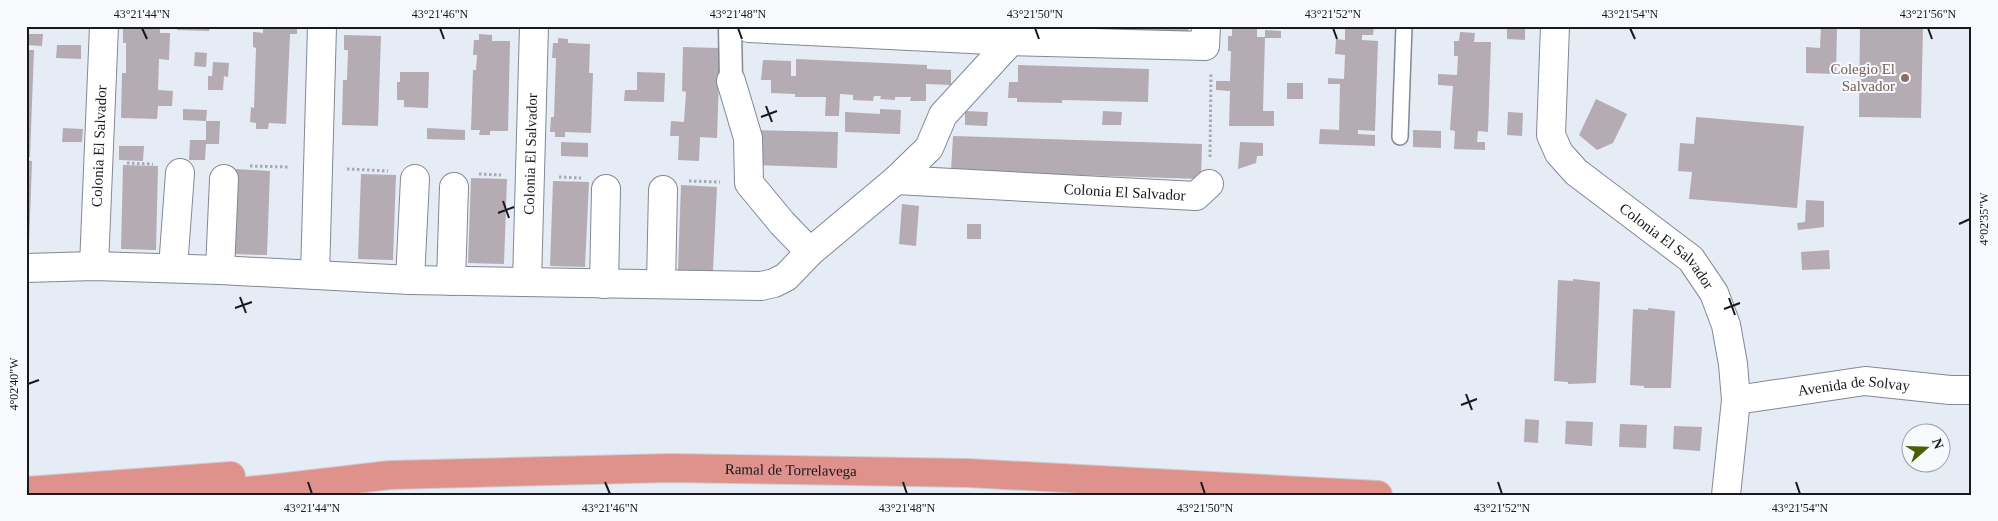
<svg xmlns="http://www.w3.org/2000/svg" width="1998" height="521" viewBox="0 0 1998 521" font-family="Georgia,serif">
<rect width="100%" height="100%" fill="#e6ecf6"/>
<g fill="#b4abb3">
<polygon points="129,26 160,29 160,33 170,33 169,60 159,59 158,90 173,91 172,106 158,106 157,119 121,118 122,73 126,73 126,43 123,43 123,28 129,28"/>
<polygon points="177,26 210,26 209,31 177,30"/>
<polygon points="263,26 297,26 297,34 290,34 286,124 269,123 268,129 256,129 256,123 250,122 251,107 254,108 256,48 253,47 253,32 263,33"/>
<polygon points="1015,26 1189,26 1188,34 1015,28"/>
<polygon points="1232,26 1257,26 1257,37 1265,37 1263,111 1274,111 1274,126 1229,126 1230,91 1216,90 1216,81 1230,81 1231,51 1228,51 1228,36 1232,36"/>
<polygon points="1345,26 1374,26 1373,35 1362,35 1362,40 1378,41 1375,131 1358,130 1358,134 1375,135 1375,146 1319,144 1320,129 1339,130 1340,84 1328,84 1328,78 1344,79 1345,55 1335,54 1336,39 1345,40"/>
<polygon points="1516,26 1525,26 1525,40 1507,39 1507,28 1516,28"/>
<polygon points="1821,26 1837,26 1836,74 1806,73 1806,47 1820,48"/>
<polygon points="1860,26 1923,26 1921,118 1859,117"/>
<polygon points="1265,30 1281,31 1281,38 1265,38"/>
<polygon points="1460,32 1475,33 1474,42 1491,42 1488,132 1478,131 1477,142 1485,142 1485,150 1454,149 1455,131 1450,130 1453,86 1438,85 1438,74 1457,75 1458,56 1454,56 1454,41 1459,41"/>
<polygon points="26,34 43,34 42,46 26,45"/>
<polygon points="479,34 492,35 492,41 510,41 508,131 490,131 490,135 479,135 480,130 471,130 473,70 476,70 477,55 473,55 474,40 479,40"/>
<polygon points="344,35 381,36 378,126 342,125 343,80 347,80 348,50 344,50"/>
<polygon points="558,38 568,39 568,43 590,44 589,73 593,73 591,133 565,132 565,137 555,137 555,132 550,132 551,117 554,117 556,58 552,58 553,43 558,43"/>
<polygon points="57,45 81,45 81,59 56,58"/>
<polygon points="683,47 720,48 717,138 700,137 699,161 678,160 679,136 670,136 671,121 684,122 686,92 682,91"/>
<polygon points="26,50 34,50 30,157 26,157"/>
<polygon points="195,52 207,53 206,67 194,66"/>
<polygon points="796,59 927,65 927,69 951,70 951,85 926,84 926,101 910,101 911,97 895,97 895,100 880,99 881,96 874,96 873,101 853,100 853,95 840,94 839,116 825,116 826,97 795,97 795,94 771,93 771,80 761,80 763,60 791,61 791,76 796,76"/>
<polygon points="213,62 229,63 228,77 224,76 223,90 208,90 208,76 212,76"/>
<polygon points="1018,65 1149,69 1148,102 1062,100 1062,103 1017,102 1017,98 1008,98 1009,82 1018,82"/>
<polygon points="400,72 429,72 428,108 404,107 404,100 397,100 397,82 400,82"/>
<polygon points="637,72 665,73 664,102 624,101 625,90 637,90"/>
<rect x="1287" y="83" width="16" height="16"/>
<polygon points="1596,99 1627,114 1613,143 1597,150 1579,135"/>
<polygon points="183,109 207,110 206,121 183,120"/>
<polygon points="880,109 901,110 900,134 845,132 845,112 880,114"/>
<polygon points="965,111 988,112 987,126 965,125"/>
<polygon points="1103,111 1122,112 1121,125 1102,125"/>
<polygon points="1508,112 1523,113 1522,136 1507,135"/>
<polygon points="1696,117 1804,126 1797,208 1689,199 1692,172 1678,171 1680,143 1694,144"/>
<polygon points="206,121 220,121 219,144 206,144 205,160 189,160 190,140 206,140"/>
<polygon points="63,128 83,129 82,142 62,142"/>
<polygon points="427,128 465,130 465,140 427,139"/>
<polygon points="753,130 838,132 837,168 752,165"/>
<polygon points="1413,130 1441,131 1441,148 1413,147"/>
<polygon points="953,136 1202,144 1201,179 951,171"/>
<polygon points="561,142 588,143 588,157 561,156"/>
<polygon points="1240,142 1263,143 1263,156 1257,156 1256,163 1238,169"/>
<polygon points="119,146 144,146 143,161 119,160"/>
<polygon points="26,160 32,161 29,245 26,245"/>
<polygon points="123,165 158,166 156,250 121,249"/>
<polygon points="235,169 270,171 267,255 232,254"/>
<polygon points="361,174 396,175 393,260 358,259"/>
<polygon points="471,178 507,179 504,264 468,263"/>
<polygon points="553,181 589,182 585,267 550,266"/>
<polygon points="681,185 717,187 713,271 678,270"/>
<polygon points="1806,200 1824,201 1824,227 1798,230 1797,223 1805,222"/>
<polygon points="902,204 919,206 916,246 899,244"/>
<rect x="967" y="224" width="14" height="15"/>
<polygon points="1829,250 1830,269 1802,270 1801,252"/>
<polygon points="1573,279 1600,282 1596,383 1568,384 1568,382 1554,381 1558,280 1573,281"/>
<polygon points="1648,308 1675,311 1671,388 1644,388 1644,386 1630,385 1633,309 1648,310"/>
<polygon points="1525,419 1539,420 1538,443 1524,442"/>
<polygon points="1566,421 1593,422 1592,446 1565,444"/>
<polygon points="1620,424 1647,425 1646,448 1619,447"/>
<polygon points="1674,426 1702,427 1700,451 1673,449"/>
</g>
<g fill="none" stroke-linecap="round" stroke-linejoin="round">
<g stroke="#838892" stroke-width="18">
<polyline id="service" points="1400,137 1404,26"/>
</g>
<g stroke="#838892" stroke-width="25">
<polyline id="pedestrian" points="730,26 731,81"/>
</g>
<g stroke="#838892" stroke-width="30">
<g id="minor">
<polyline points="749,26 749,28 1011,41 1205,46 1206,26"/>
<path id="s1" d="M1555,26L1551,135L1559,153L1576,172L1691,259L1714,293L1726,325L1733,364L1736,400L1726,495"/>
<polyline points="731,81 748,138 749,183 782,223 810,252"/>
<path id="s2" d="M896,180L1196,196L1209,184"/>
<path id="s3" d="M94,266L104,26"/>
<polyline points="26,268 94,266 220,270 410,280 761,286 774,283 786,277 810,252 896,180 929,148 943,115 1011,41"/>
<polyline points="173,268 180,173"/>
<polyline points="220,270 224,179"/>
<polyline points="315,275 322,26"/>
<polyline points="410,280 415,179"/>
<polyline points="451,281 454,187"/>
<path id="s4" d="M527,282L534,26"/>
<polyline points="604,284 606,189"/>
<polyline points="661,284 663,190"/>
<path id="s5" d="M1736,400L1865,381L1950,390H1972"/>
</g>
</g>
<g stroke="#cccccd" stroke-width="30">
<g id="motorway">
<polyline points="26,491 231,476"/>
<path id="s6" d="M204,495L278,488L390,475L671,468L968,473L1378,495"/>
</g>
</g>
<g stroke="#a6abb3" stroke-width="3" stroke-dasharray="2.5 2.5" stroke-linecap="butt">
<polyline points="1210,157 1211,73"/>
<polyline points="127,163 153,164"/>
<polyline points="250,166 288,167"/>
<polyline points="347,169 388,171"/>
<polyline points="479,174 501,175"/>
<polyline points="559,177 581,178"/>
<polyline points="689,181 720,182"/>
</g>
<use href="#service" stroke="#fff" stroke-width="15"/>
<use href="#pedestrian" stroke="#fff" stroke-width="22"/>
<use href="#minor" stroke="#fff" stroke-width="28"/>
<use href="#motorway" stroke="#df918b" stroke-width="28"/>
</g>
<path fill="none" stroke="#17191c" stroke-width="2" d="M142,28L147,39M440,28L444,39M738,28L742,39M1035,28L1039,39M1333,28L1337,39M1630,28L1635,39M1928,28L1932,39M766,106L772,122M761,117L777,111M503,201L509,218M498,213L514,207M1959,224L1970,219M240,297L246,313M1729,298L1735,315M235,308L252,302M1724,309L1740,303M28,384L39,380M1466,394L1472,410M1461,405L1477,399M308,482L312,494M605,482L610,494M903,482L907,494M1201,482L1205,494M1498,482L1502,494M1796,482L1800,494"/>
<circle fill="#8d6e63" stroke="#f7f9fd" stroke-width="2" cx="1905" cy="78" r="5"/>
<g text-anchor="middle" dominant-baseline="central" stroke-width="4" stroke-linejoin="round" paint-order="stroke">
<g font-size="15" fill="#785e54" stroke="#f7f9fd" text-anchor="end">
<text x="1895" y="69">Colegio El<tspan x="1895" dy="17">Salvador</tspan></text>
</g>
<g font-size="15" fill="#17191c" stroke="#f7f9fd">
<text stroke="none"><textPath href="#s3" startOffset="120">Colonia El Salvador</textPath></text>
<text stroke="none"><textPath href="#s4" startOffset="128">Colonia El Salvador</textPath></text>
<text stroke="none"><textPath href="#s2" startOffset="229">Colonia El Salvador</textPath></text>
<text stroke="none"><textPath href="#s1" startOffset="272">Colonia El Salvador</textPath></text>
<text stroke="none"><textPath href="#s5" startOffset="119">Avenida de Solvay</textPath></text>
<text stroke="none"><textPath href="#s6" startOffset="588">Ramal de Torrelavega</textPath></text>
</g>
</g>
<rect width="1998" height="521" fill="none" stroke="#f7f9fd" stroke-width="55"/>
<g transform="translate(1926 448) rotate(70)"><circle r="24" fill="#f7f9fd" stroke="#9d9fa3"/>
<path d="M0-4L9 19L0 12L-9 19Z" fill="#4d5e01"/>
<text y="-8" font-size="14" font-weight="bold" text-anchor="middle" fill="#17191c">N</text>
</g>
<rect x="28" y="28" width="1942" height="466" fill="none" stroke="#17191c" stroke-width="2"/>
<g font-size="12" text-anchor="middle" fill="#17191c">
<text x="142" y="18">43°21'44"N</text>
<text x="440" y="18">43°21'46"N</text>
<text x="738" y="18">43°21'48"N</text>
<text x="1035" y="18">43°21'50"N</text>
<text x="1333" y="18">43°21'52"N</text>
<text x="1630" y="18">43°21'54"N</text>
<text x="1928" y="18">43°21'56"N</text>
<text transform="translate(1984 219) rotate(-90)" y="4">4°02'35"W</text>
<text transform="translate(14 384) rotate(-90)" y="4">4°02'40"W</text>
<text x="312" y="512">43°21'44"N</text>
<text x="610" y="512">43°21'46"N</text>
<text x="907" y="512">43°21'48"N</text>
<text x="1205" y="512">43°21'50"N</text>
<text x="1502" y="512">43°21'52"N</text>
<text x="1800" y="512">43°21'54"N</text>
</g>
</svg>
